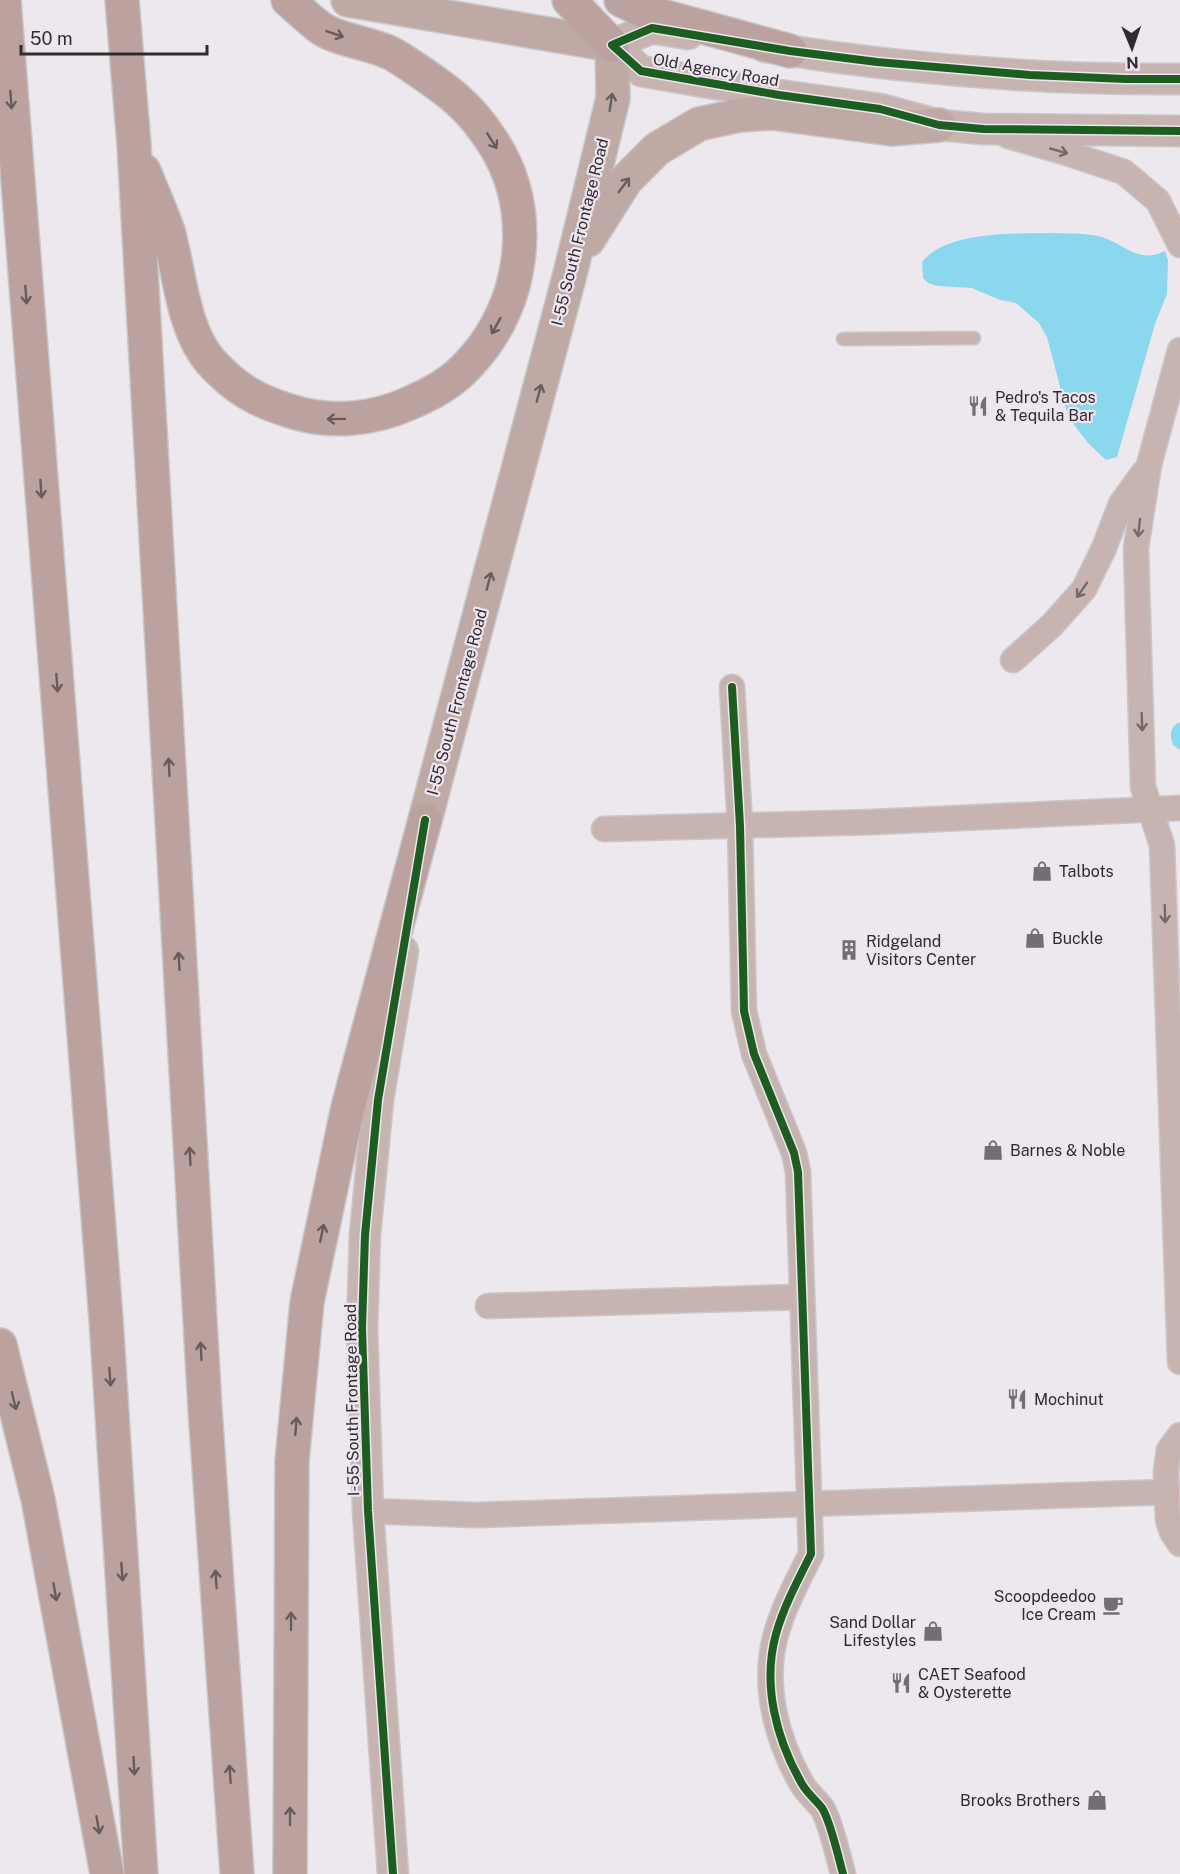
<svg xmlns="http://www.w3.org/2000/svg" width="1180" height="1874" viewBox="0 0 1180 1874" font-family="'Public Sans',sans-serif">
<rect width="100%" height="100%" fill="#ede8ed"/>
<g fill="#89d8ee">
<path d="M1054,233C1069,234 1084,233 1098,236C1124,242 1136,265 1165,251L1168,260L1167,294L1155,324L1117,457L1106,460L1088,443L1068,417L1047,337L1039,323L1016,303L1000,300L972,288L937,286L928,283L923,278L922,262C948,230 1016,234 1054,233Z"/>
<path d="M1180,722V750L1173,745C1169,735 1170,726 1180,722Z"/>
</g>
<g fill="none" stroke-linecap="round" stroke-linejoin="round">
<g stroke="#cac7ca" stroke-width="15">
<polyline id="service" points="843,339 974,338"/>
</g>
<g stroke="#cac7ca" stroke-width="27">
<g id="minor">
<polyline points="1008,136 1067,153 1124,172 1158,201 1180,245"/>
<polyline points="1180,350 1149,465 1136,548 1143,787 1162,845 1180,1362"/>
<polyline points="1013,660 1052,625 1084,589 1104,548 1121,504 1144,472"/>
<path d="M732,687L740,826L744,1011L754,1054L794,1153L798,1172L811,1554C798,1580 784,1606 776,1634C762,1684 776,1739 802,1784C807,1793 816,1800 822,1808C830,1820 839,1859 843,1874"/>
<polyline points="604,829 873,822 1180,808"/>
<polyline points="488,1306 801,1297"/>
<polyline points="1180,1435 1169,1450 1166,1471 1168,1520 1172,1532 1180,1544"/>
<polyline points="368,1511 476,1515 1167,1492"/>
</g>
</g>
<g stroke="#cac7ca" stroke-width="33">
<g id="tertiary">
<polyline points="688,34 652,28 612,45 641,71 779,95 880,109 939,125 983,129 1180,131"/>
<path d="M765,47C901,69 1042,80 1180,79"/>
<polyline points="393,1874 368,1511 362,1328 365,1235 378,1100 403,951"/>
</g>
</g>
<g stroke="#cac7ca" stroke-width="36">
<g id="secondary">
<polyline points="348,0 612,45 613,98 571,270 425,820"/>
<polyline points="588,240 626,180 657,149 699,124 740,115 772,113 892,129 939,125"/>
</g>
</g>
<g stroke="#cac7ca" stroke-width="36">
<g id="motorway">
<polyline points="4,0 106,1319 141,1874"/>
<polyline points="122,0 134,145 205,1409 237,1874"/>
<polyline points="569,0 612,45"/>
<polyline points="621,0 644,11 790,51"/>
<path d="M144,171C152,191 161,211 168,231C180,272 182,329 211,362C236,389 255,400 290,411C330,424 373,420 410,403C424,397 438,390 450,381C463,372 474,359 484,346C527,286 533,203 492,141C469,105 447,90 413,67C405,62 396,55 388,52C370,44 337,39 322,29C310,21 299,9 288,0"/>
<polyline points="0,1345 38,1499 107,1874"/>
<polyline points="290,1874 292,1461 307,1302 348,1107 425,820"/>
</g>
</g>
<use href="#service" stroke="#c7b4b0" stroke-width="12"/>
<use href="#minor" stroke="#c7b4b0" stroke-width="24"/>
<use href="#tertiary" stroke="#c7b4b0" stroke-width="30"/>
<use href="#secondary" stroke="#bfa9a4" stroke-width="33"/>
<use href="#motorway" stroke="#bba29e" stroke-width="33"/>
<g stroke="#eee5f0" stroke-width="11">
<g id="cycleway">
<polyline points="1180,79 1125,79 1030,75 877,62 790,51 652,28 612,45 641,71 779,95 880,109 939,125 983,129 1180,131"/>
<path d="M732,687L740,826L744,1011L754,1054L794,1153L798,1172L811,1554C798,1580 784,1606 776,1634C762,1684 776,1739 802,1784C807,1793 816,1800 822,1808C830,1820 839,1859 843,1874"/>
<polyline points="393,1874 368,1511 362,1328 365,1235 378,1100 425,820"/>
</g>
</g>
<use href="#cycleway" stroke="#1b5e20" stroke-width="8"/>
</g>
<defs><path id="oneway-shaft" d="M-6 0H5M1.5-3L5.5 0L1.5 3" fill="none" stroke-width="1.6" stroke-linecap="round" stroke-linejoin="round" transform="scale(1.5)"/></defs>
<g stroke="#675b5c">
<use href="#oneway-shaft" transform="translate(335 34) rotate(19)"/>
<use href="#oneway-shaft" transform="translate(11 100) rotate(86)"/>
<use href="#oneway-shaft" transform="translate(492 141) rotate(58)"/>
<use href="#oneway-shaft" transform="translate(26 295) rotate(86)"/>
<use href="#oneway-shaft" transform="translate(496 326) rotate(119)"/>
<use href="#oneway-shaft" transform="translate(336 419) rotate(179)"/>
<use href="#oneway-shaft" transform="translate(41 489) rotate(86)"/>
<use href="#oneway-shaft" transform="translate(57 683) rotate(86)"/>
<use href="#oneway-shaft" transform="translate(169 767) rotate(-93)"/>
<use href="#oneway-shaft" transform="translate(179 961) rotate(-93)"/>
<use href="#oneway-shaft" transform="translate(190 1156) rotate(-93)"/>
<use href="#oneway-shaft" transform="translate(322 1233) rotate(-78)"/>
<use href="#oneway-shaft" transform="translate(201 1351) rotate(-93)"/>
<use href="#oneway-shaft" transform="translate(110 1377) rotate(86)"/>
<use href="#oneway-shaft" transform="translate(14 1401) rotate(76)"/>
<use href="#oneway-shaft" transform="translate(296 1426) rotate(-85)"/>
<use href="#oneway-shaft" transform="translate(122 1572) rotate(86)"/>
<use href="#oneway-shaft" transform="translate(216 1579) rotate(-94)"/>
<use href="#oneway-shaft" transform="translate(55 1592) rotate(80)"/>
<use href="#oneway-shaft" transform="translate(291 1621) rotate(-90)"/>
<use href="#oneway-shaft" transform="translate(134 1766) rotate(87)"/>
<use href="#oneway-shaft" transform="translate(230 1774) rotate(-94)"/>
<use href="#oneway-shaft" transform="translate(290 1816) rotate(-90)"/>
<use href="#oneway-shaft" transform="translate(98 1825) rotate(80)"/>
</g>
<g stroke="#695e5e">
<use href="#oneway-shaft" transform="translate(611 102) rotate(-81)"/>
<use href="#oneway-shaft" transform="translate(624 185) rotate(-53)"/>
<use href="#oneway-shaft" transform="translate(539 393) rotate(-75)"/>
<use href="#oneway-shaft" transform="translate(489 581) rotate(-75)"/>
</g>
<g stroke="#73696a">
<use href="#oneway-shaft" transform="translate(1059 151) rotate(16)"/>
<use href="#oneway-shaft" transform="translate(1139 528) rotate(96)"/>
<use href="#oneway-shaft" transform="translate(1082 590) rotate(125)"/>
<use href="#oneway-shaft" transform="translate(1142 722) rotate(88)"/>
<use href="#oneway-shaft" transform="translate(1165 914) rotate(88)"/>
</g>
<defs>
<g id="restaurant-bare" transform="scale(1.62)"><path d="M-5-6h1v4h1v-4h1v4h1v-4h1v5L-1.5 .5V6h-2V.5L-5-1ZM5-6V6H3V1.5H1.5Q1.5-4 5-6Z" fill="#726e72" stroke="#eee5f0" stroke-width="2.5" paint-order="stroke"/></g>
<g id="shop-bare" transform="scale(1.62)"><path d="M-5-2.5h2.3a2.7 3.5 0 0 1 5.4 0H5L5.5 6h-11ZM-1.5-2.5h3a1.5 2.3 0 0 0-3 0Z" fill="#726e72" stroke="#eee5f0" stroke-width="2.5" paint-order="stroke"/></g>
<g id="building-bare" transform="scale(1.62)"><path d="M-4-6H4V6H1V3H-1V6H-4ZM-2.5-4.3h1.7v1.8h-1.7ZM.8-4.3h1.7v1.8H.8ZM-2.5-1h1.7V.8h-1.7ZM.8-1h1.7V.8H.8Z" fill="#726e72" stroke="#eee5f0" stroke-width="2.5" paint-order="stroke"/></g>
<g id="cafe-bare" transform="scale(1.62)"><path d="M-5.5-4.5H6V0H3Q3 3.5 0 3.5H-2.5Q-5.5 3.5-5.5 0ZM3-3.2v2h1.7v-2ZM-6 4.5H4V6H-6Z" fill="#726e72" stroke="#eee5f0" stroke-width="2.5" paint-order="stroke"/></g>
</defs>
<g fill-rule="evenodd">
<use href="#restaurant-bare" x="978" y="406"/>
<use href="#shop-bare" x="1042" y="871"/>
<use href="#shop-bare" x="1035" y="938"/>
<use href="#building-bare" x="849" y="950"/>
<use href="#shop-bare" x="993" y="1150"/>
<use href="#restaurant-bare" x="1017" y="1399"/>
<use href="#cafe-bare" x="1113" y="1605"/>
<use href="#shop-bare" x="933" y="1631"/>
<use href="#restaurant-bare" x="901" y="1683"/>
<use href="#shop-bare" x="1097" y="1800"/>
</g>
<g text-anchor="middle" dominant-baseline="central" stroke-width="4.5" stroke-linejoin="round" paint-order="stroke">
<g font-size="16" fill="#2f2c30" stroke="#eee5f0">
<text transform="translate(716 70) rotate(10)">Old Agency Road</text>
<text transform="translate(580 232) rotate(-76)">I-55 South Frontage Road</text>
<text transform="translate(457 702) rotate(-75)">I-55 South Frontage Road</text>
<text transform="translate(352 1400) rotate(-91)">I-55 South Frontage Road</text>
</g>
<g font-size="16" fill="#2f2c30" stroke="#eee5f0" text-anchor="start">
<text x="995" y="397">Pedro's Tacos<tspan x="995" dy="18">&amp; Tequila Bar</tspan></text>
<text x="1059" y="871">Talbots</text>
<text x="1052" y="938">Buckle</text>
<text x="866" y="941">Ridgeland<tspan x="866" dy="18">Visitors Center</tspan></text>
<text x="1010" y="1150">Barnes &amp; Noble</text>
<text x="1034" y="1399">Mochinut</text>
<text x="1096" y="1596" text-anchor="end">Scoopdeedoo<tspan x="1096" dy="18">Ice Cream</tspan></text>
<text x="916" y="1622" text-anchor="end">Sand Dollar<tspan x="916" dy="18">Lifestyles</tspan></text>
<text x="918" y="1674">CAET Seafood<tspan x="918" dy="18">&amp; Oysterette</tspan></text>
<text x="1080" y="1800" text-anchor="end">Brooks Brothers</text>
</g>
</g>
<g transform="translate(1132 48) rotate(178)" stroke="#eee5f0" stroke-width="4.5" paint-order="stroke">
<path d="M0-4.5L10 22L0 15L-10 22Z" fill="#2f2c30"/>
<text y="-9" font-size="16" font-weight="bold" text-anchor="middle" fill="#2f2c30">N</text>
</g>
<path d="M21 45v9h186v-9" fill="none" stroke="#2f2c30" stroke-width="3"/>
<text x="30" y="45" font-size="18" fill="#2f2c30" stroke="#eee5f0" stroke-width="4.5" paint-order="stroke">50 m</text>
</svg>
